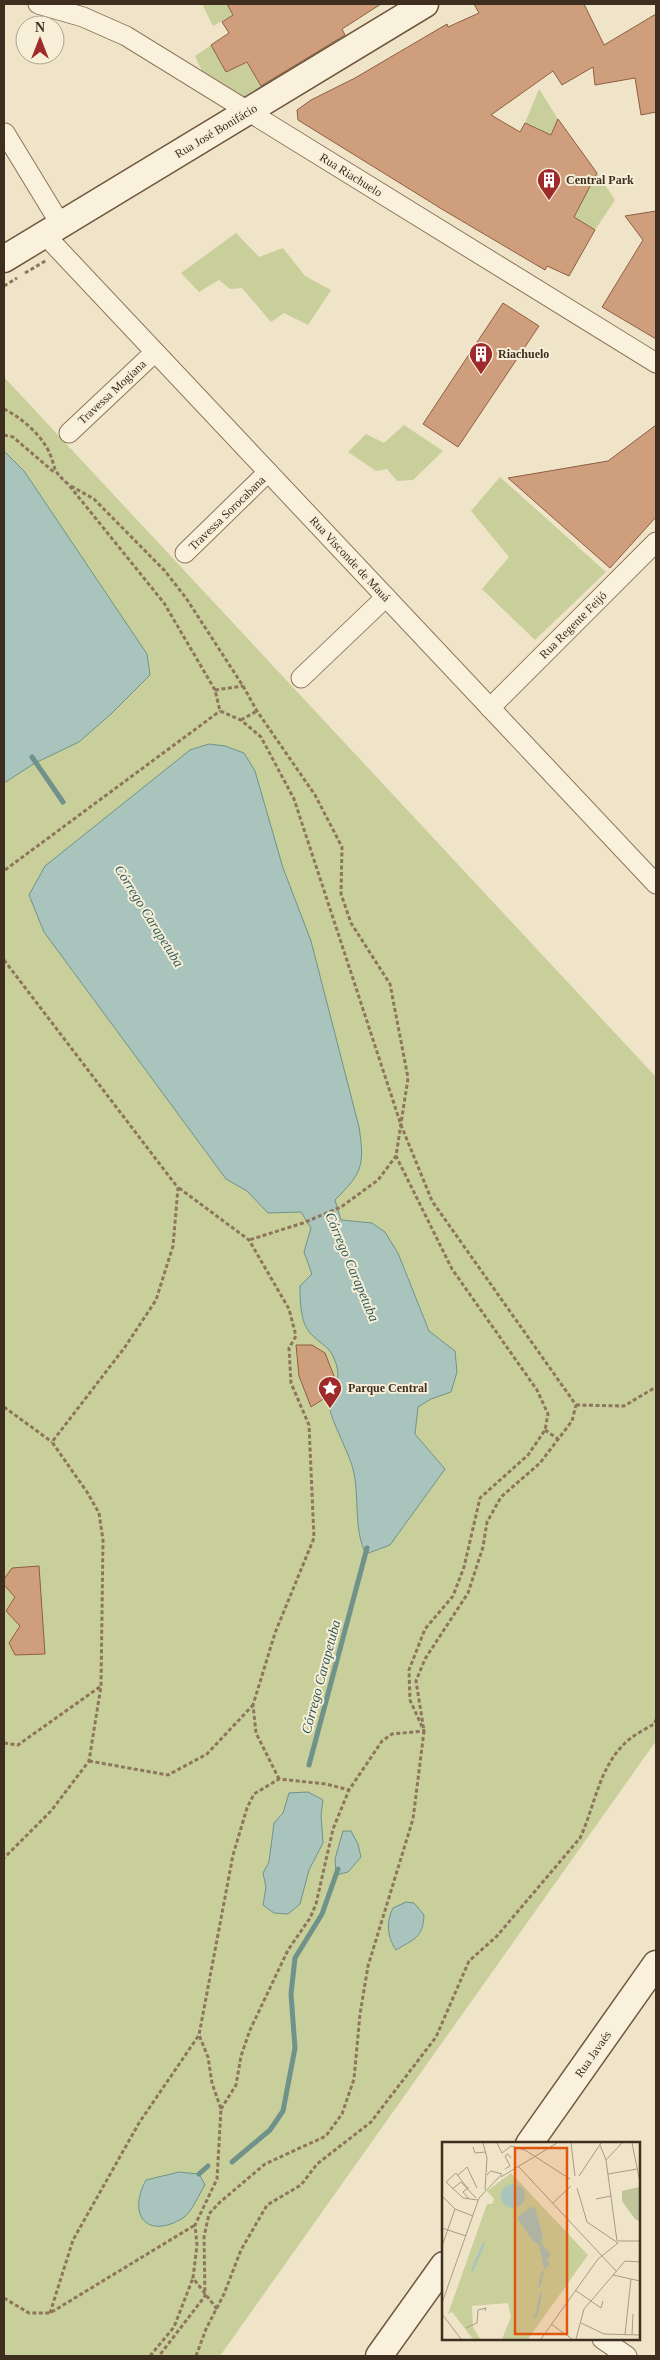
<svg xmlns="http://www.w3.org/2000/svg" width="660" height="2360" viewBox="0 0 660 2360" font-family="Georgia,serif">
<rect width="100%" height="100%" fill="#f0e4c8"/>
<g fill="#c9cf9b">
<polygon points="202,4 227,4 233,15 213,26"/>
<polygon points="211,45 226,72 247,62 262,88 238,101 206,80 195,56"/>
<polygon points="539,89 558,119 551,135 525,123"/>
<polygon points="597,173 615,200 595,230 584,223 578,233 567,229"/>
<polygon points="236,233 259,257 283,248 305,276 331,290 308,325 284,313 271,322 242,288 230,289 219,280 199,292 181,273"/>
<polygon points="4,377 656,1077 656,1741 220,2356 4,2356"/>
<polygon points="404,425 443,451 413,480 397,481 387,469 376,471 348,452 366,434 384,443"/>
<polygon points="500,477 606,572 535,640 482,589 509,557 471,511"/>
</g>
<g fill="#a9c4bc" stroke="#6f938a">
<polygon points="4,451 24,471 147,654 150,675 111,714 79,742 35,763 4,783"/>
<path d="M209,744L225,746L244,753L255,771L283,868L311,941L359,1127C365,1166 362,1173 335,1200L341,1220L372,1223L385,1232L398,1253L429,1331L455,1351L457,1372L451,1392L431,1399L418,1407L415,1434L445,1469L390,1545L366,1554C353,1530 360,1496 353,1469C349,1452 327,1414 329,1401C330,1398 333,1393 334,1390C339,1381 339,1370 335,1361C331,1347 319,1343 310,1333C300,1322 300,1299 300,1286L312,1274L304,1252L311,1228L301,1212L268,1213L247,1191L226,1179L44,932L29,895L45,866L190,750Z"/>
<polygon points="308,1792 323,1800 321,1815 323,1843 309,1870 300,1904 288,1914 274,1913 263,1905 266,1887 263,1873 269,1862 274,1823 283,1813 289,1793"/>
<polygon points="343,1831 351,1831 358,1844 361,1857 348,1872 336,1875 335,1859"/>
<path d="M406,1902L414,1903L424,1915C423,1938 414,1939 396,1950C387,1937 386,1922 393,1908Z"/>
<path d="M179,2172L199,2174L205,2185C199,2194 192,2212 183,2218C147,2240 127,2215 146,2180Z"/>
</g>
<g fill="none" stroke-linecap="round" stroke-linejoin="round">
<g stroke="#6f938a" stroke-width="5">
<polyline points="32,757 63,802"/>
<polyline points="309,1765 367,1548"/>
<polyline points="232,2162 270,2130 283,2111 295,2048 291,1994 295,1958 322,1914 338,1869"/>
<polyline points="199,2174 208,2166"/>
</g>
</g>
<g fill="#cf9f7d" stroke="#8d5f41">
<polygon points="227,4 381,4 342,29 345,35 261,86 247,62 226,72 211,45 229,33 222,22 233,15"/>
<polygon points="474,4 584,4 604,45 656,14 656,112 641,115 635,78 595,85 593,67 562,85 553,71 491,115 520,132 525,123 551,135 558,119 597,173 574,217 595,230 569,276 547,266 545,270 445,211 298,120 297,110 311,100 355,78 447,24 448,27 479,13"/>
<polygon points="656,211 656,339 602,307 643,240 625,216"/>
<polygon points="503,303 539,326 458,447 423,424"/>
<polygon points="656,425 656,517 610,568 508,478 608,461"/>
<polygon points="296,1345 312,1345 325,1353 334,1376 328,1396 311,1407 299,1376"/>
<polygon points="39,1566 45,1654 15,1655 9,1643 20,1626 6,1611 15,1597 4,1585 4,1579 12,1568"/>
</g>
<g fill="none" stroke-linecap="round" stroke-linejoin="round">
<g stroke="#8d765c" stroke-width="21">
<g id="street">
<polyline points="38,4 83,17 126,36 656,363"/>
<polyline points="5,133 61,225"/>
<polyline points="45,235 656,884"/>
<polyline points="69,433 155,352"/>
<polyline points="185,553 268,472"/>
<polyline points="301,678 386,597"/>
<polyline points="490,708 656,542"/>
<polyline points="602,2339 627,2356"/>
</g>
</g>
<g stroke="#6f573f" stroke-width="29">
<g id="secondary">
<polyline points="4,259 425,4"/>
<polyline points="529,2144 656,1964"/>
<polyline points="379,2356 444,2265"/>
</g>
</g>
<g stroke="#8d765c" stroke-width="3" stroke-dasharray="4 2.5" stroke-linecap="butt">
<polyline points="25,273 47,260"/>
<polyline points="4,286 17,278"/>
<path d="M4,409C20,417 38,432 47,448C57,466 49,468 68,484L164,603L215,690L220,711L241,720L261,737L294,799L401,1125L432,1201L576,1405L572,1421L540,1463L501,1497L487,1522L483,1547L468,1593L425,1659L416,1681L424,1731L413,1819L368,1966L360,2014L354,2079L342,2114L326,2136L265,2164L219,2203L209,2214L204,2237L205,2296L159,2356"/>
<polyline points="4,435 13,437 55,473"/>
<polyline points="71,486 94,499 165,571 186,598 243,686 257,711 315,795 342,847 341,894 351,923 390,984 408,1078 396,1156 378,1180 341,1207 303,1223 249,1240"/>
<polyline points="215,690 243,686"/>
<polyline points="241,720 257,711"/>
<polyline points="5,870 220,711"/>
<polyline points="4,960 178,1188 173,1246 156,1300 125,1347 52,1442 87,1492 99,1513 103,1540 101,1686 89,1761 51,1811 4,1858"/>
<polyline points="179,1188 249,1240 289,1309 296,1336 289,1348 291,1383 309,1425 314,1538 275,1633 253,1705 256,1733 279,1779"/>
<polyline points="576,1405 624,1406 656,1387"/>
<polyline points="4,1407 52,1442"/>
<polyline points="545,1430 558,1439"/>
<polyline points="4,1743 18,1745 101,1686"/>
<polyline points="89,1761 168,1775 207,1754 253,1705"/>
<polyline points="221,2109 236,2085 241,2056 250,2030 288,1950 310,1918 316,1904 333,1829 349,1790 382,1741 392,1734 424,1731 410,1700 409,1670 425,1629 453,1596 464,1567 480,1498 528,1455 545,1430 548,1414 537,1390 452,1269 396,1156"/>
<polyline points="4,2298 29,2313 50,2313 195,2225"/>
<polyline points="217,2309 193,2278 197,2245 195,2225 217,2179 221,2109 212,2083 208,2057 199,2035 233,1855 247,1808 254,1794 279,1779 326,1784 349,1790"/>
<polyline points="50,2313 73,2240 139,2123 199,2035"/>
<polyline points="150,2356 174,2327 193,2278"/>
<path d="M196,2356L206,2329L224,2294L241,2250L267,2205L301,2185L317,2164L371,2122L436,2037L469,1961L497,1936L580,1838C596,1804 599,1763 631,1738C638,1733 647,1728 654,1724L656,1720"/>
</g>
<use href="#street" stroke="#faf1dc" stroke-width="19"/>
<use href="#secondary" stroke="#faf1dc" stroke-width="26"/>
</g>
<defs>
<g id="building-pin" transform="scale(1.25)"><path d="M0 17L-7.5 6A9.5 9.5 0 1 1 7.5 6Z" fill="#9e2a2b" stroke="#f7eed8"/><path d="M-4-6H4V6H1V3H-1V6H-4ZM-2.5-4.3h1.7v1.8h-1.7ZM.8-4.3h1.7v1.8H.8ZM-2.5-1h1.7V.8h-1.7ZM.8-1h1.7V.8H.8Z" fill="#fff"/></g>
<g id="sight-pin" transform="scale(1.25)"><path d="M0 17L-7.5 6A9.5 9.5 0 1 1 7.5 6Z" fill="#9e2a2b" stroke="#f7eed8"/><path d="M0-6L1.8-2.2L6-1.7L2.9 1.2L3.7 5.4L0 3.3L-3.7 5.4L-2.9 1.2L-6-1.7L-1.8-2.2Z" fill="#fff"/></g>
</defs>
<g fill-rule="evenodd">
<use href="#building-pin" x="549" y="180"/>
<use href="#building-pin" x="481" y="354"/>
<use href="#sight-pin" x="330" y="1388"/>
</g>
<g text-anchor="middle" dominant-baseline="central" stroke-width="4" stroke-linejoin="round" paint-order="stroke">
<g font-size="12" fill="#3d2e20" stroke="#f7eed8">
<text transform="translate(216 131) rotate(-31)">Rua José Bonifácio</text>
<text transform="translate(351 175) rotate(32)">Rua Riachuelo</text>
<text transform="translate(112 392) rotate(-43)">Travessa Mogiana</text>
<text transform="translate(227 513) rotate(-44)">Travessa Sorocabana</text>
<text transform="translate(350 559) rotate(47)">Rua Visconde de Mauá</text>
<text transform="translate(573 625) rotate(-45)">Rua Regente Feijó</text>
<text transform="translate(593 2054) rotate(-55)">Rua Javaés</text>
</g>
<g font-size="12" font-weight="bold" fill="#3d2e20" stroke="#f7eed8" text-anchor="start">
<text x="566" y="180">Central Park</text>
<text x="498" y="354">Riachuelo</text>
<text x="348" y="1388">Parque Central</text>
</g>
<g font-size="14" font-style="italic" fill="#2f5d5a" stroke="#f7eed8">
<text transform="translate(149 916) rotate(58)">Córrego Carapetuba</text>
<text transform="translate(352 1267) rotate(67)">Córrego Carapetuba</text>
<text transform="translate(321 1677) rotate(-75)">Córrego Carapetuba</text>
</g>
</g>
<g transform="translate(442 2142)">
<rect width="198" height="198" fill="#f0e4c8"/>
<path d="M69,31L146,113L86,197H60L69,175L66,161L30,164L31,185L38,197H31L10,170L6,172L45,62H50L52,57L45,49Z" fill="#c9cf9b"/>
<path d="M197,45V79L193,77L180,59V49Z" fill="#bfc49a"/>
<path d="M59 54a12 12 0 1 1 24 0a12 12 0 1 1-24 0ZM88,65L93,66L101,95L99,101L109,112L105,119L108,122L102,128L97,103L91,99L75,76Z" fill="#a9c4bc"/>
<path fill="none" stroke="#a9c4bc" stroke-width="2.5" d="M30,129L42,101M97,145L101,129M91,176L95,172L99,151"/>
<path fill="none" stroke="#a89b85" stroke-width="1" d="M41,1L45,16L43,48M55,1L60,11L69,4M129,1L133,34M190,1L198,40M158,3L164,18L175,99M69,4L83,8L128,37M31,5L33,11L43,10M164,18L180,1M76,24L174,129M63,27L68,24L63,14L66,12L69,16M166,32L195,27M16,33L25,25L35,46M137,34L159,1M59,35L115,1M10,47L19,40L34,56M26,47L14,31L4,40L21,56L36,58M0,54L13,67L31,74M27,57L21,50L27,45M154,57L169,54M111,61L129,44M0,86L24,94M176,99H198M0,104L13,67M171,133L198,139M133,148L159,166L161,159M0,161L37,56L60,32L49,29L45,33M0,172L19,197M139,181L162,192L198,193M109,182L130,197M24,186L35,181L36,168L44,166L43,169M183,193L189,137M190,193L191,172M99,197L156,117L176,101L145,80L135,46M134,197L142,167L149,159L183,119L198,120"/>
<path fill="#df570d" fill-opacity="0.15" stroke="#df570d" stroke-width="2.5" d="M73,6H125V192H73Z"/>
<rect width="198" height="198" fill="none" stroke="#3d2e20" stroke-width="2.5"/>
</g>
<rect width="660" height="2360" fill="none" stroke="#3d2e20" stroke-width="10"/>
<g transform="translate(40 40)"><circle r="24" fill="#f7eed8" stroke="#ada18e"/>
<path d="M0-4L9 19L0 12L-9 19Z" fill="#9e2a2b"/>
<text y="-8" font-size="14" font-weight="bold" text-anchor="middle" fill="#3d2e20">N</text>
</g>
</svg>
